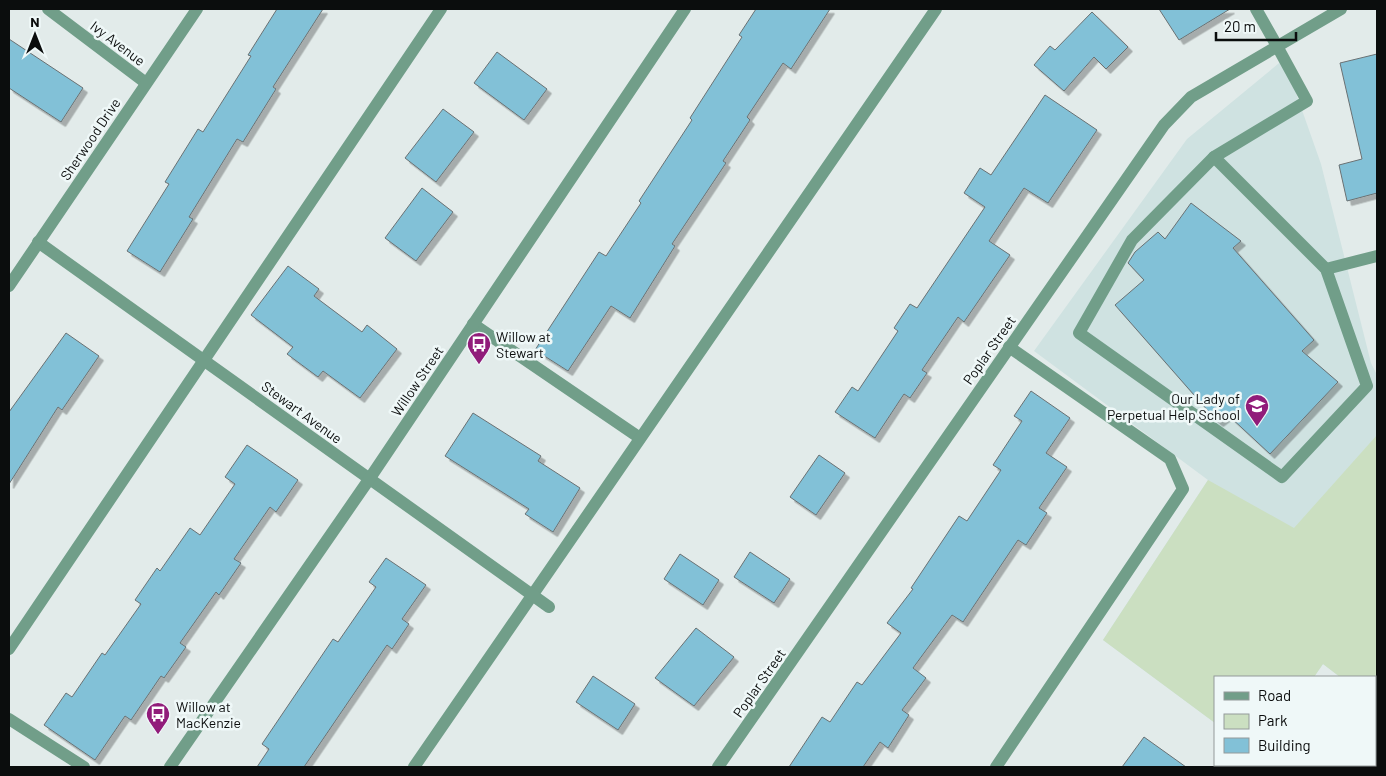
<svg xmlns="http://www.w3.org/2000/svg" width="1386" height="776" viewBox="0 0 1386 776" font-family="Barlow,sans-serif">
<defs>
<filter id="shadow"><feDropShadow dx="4.5" dy="4.5" stdDeviation="0" flood-color="#0004"/></filter>
</defs>
<rect width="100%" height="100%" fill="#e2ebea"/>
<polygon fill="#cfe2e1" points="1284,59 1321,164 1371,363 1377,375 1377,705 1375,703 1375,677 1340,677 1323,664 1314,677 1215,677 1215,723 1103,640 1208,480 1034,351 1187,139"/>
<polygon fill="#cbdfc1" points="1377,435 1377,705 1375,703 1375,677 1340,677 1323,664 1314,677 1215,677 1215,723 1103,640 1208,480 1294,528"/>
<g fill="#82c1d7" stroke="#6a7173" filter="url(#shadow)">
<polygon points="277,9 323,9 273,87 276,89 243,142 237,139 189,217 193,219 160,272 127,251 169,184 165,182 198,129 203,132 251,56 248,55"/>
<polygon points="756,9 830,9 791,69 783,63 747,117 750,120 723,161 726,163 672,244 675,246 630,318 611,306 568,371 535,350 599,252 606,256 641,203 639,201 692,120 690,118 742,37 739,35"/>
<polygon points="1159,9 1230,9 1179,40"/>
<polygon points="1092,12 1128,47 1106,69 1094,57 1064,91 1034,65 1050,46 1055,50"/>
<polygon points="9,39 83,88 61,122 9,88"/>
<polygon points="497,52 547,89 524,120 474,83"/>
<polygon points="1377,54 1377,193 1347,201 1339,165 1362,159 1340,63"/>
<polygon points="1045,95 1097,130 1048,203 1024,188 989,241 1010,255 964,322 958,317 922,370 927,373 910,398 904,394 875,438 835,412 852,387 858,391 898,331 894,328 910,304 917,308 985,207 964,193 980,168 991,175"/>
<polygon points="443,109 474,132 436,182 405,158"/>
<polygon points="422,188 453,212 416,261 385,238"/>
<polygon points="1191,203 1241,241 1233,248 1314,340 1302,351 1338,382 1270,454 1228,415 1219,422 1216,420 1115,305 1144,280 1128,263 1135,252 1158,232 1165,239"/>
<polygon points="288,266 319,289 314,296 362,332 367,325 397,349 360,398 323,371 318,377 287,354 293,347 251,315"/>
<polygon points="66,333 99,356 62,410 58,407 9,484 9,412"/>
<polygon points="1031,391 1070,418 1046,453 1067,467 1039,508 1047,513 1026,545 1018,540 963,622 952,615 913,668 926,678 902,710 909,715 888,748 880,742 863,767 789,767 822,717 830,722 857,682 862,685 901,633 887,623 913,589 911,588 959,516 967,521 1001,470 993,465 1022,421 1014,416"/>
<polygon points="473,413 541,456 538,461 580,488 553,532 525,514 529,509 445,456"/>
<polygon points="247,445 298,480 276,512 270,507 234,559 241,563 219,595 216,592 180,643 186,647 164,678 161,676 131,720 125,716 95,760 44,725 66,693 72,697 102,653 105,655 141,604 135,600 157,568 160,571 190,528 200,535 235,484 225,477"/>
<polygon points="819,455 845,473 816,515 790,497"/>
<polygon points="750,552 790,579 774,603 734,577"/>
<polygon points="680,554 719,580 703,605 664,579"/>
<polygon points="386,558 426,585 402,619 409,624 392,649 387,645 304,767 257,767 269,749 262,744 333,639 338,642 376,587 369,582"/>
<polygon points="696,628 734,657 694,706 655,678"/>
<polygon points="593,676 635,704 618,730 576,702"/>
<polygon points="1144,737 1186,767 1122,767"/>
</g>
<g fill="none" stroke-linecap="round" stroke-linejoin="round">
<g stroke="#719e89" stroke-width="12">
<polygon points="1214,157 1326,269 1367,386 1282,477 1079,333 1132,240"/>
<polyline points="1214,157 1307,101 1277,46"/>
<polyline points="1326,269 1377,256"/>
<polyline points="473,324 640,438"/>
<polyline points="9,649 441,9"/>
<polyline points="9,719 84,767"/>
<polyline points="414,767 936,9"/>
<polyline points="996,767 1183,489 1170,459 1009,347"/>
</g>
<g stroke="#719e89" stroke-width="12">
<polyline points="48,9 146,83"/>
<polyline points="1256,9 1277,46"/>
<polyline points="38,242 549,607"/>
<polyline points="9,286 197,9"/>
<polyline points="170,767 370,478 685,9"/>
<polyline points="718,767 1164,125 1191,97 1341,9"/>
</g>
</g>
<defs>
<g id="bus-pin" transform="scale(1.25)"><path d="M0 17L-7.5 6A9.5 9.5 0 1 1 7.5 6Z" fill="#911c7a" stroke="#eff8f8"/><path d="M-5-6H5V4H4V6H2V4H-2V6H-4V4H-5ZM-3.5-4V0h7V-4ZM-3.5 1.2v1.5H-2V1.2ZM2 1.2v1.5H3.5V1.2Z" fill="#fff"/></g>
<g id="school-pin" transform="scale(1.25)"><path d="M0 17L-7.5 6A9.5 9.5 0 1 1 7.5 6Z" fill="#911c7a" stroke="#eff8f8"/><path d="M0-5L7-2L0 1L-7-2ZM-4 1L0 2.5L4 1V4Q0 6-4 4Z" fill="#fff"/></g>
</defs>
<g fill-rule="evenodd">
<use href="#bus-pin" x="479" y="344"/>
<use href="#school-pin" x="1257" y="406"/>
<use href="#bus-pin" x="158" y="714"/>
</g>
<g text-anchor="middle" dominant-baseline="central" stroke-width="5" stroke-linejoin="round" paint-order="stroke">
<g font-size="14" fill="#0b0d0d" stroke="#eff8f8">
<text transform="translate(118 43) rotate(37)">Ivy Avenue</text>
<text transform="translate(90 139) rotate(-56)">Sherwood Drive</text>
<text transform="translate(989 350) rotate(-55)">Poplar Street</text>
<text transform="translate(417 381) rotate(-56)">Willow Street</text>
<text transform="translate(302 412) rotate(36)">Stewart Avenue</text>
<text transform="translate(759 683) rotate(-55)">Poplar Street</text>
</g>
<g font-size="14" fill="#0b0d0d" stroke="#eff8f8" text-anchor="start">
<text x="496" y="336">Willow at<tspan x="496" dy="16">Stewart</tspan></text>
<text x="1240" y="398" text-anchor="end">Our Lady of<tspan x="1240" dy="16">Perpetual Help School</tspan></text>
<text x="176" y="706">Willow at<tspan x="176" dy="16">MacKenzie</tspan></text>
</g>
</g>
<rect width="1386" height="776" fill="none" stroke="#0b0d0d" stroke-width="20"/>
<rect x="1214" y="676" width="162" height="90" fill="#eff8f8" stroke="#949a9a"/>
<rect x="1224" y="692" width="25" height="8" fill="#719e89" stroke="#949a9a"/>
<text x="1258" y="701" font-size="15" fill="#0b0d0d">Road</text>
<rect x="1224" y="714" width="25" height="15" fill="#cbdfc1" stroke="#949a9a"/>
<text x="1258" y="726" font-size="15" fill="#0b0d0d">Park</text>
<rect x="1224" y="738" width="25" height="15" fill="#82c1d7" stroke="#949a9a"/>
<text x="1258" y="751" font-size="15" fill="#0b0d0d">Building</text>
<g transform="translate(35 35)" stroke="#eff8f8" stroke-width="4" paint-order="stroke">
<path d="M0-4L9 19L0 12L-9 19Z" fill="#0b0d0d"/>
<text y="-8" font-size="14" font-weight="bold" text-anchor="middle" fill="#0b0d0d">N</text>
</g>
<path d="M1216 32v8h80v-8" fill="none" stroke="#0b0d0d" stroke-width="2.5"/>
<text x="1224" y="32" font-size="15" fill="#0b0d0d" stroke="#eff8f8" stroke-width="4" paint-order="stroke">20 m</text>
</svg>
